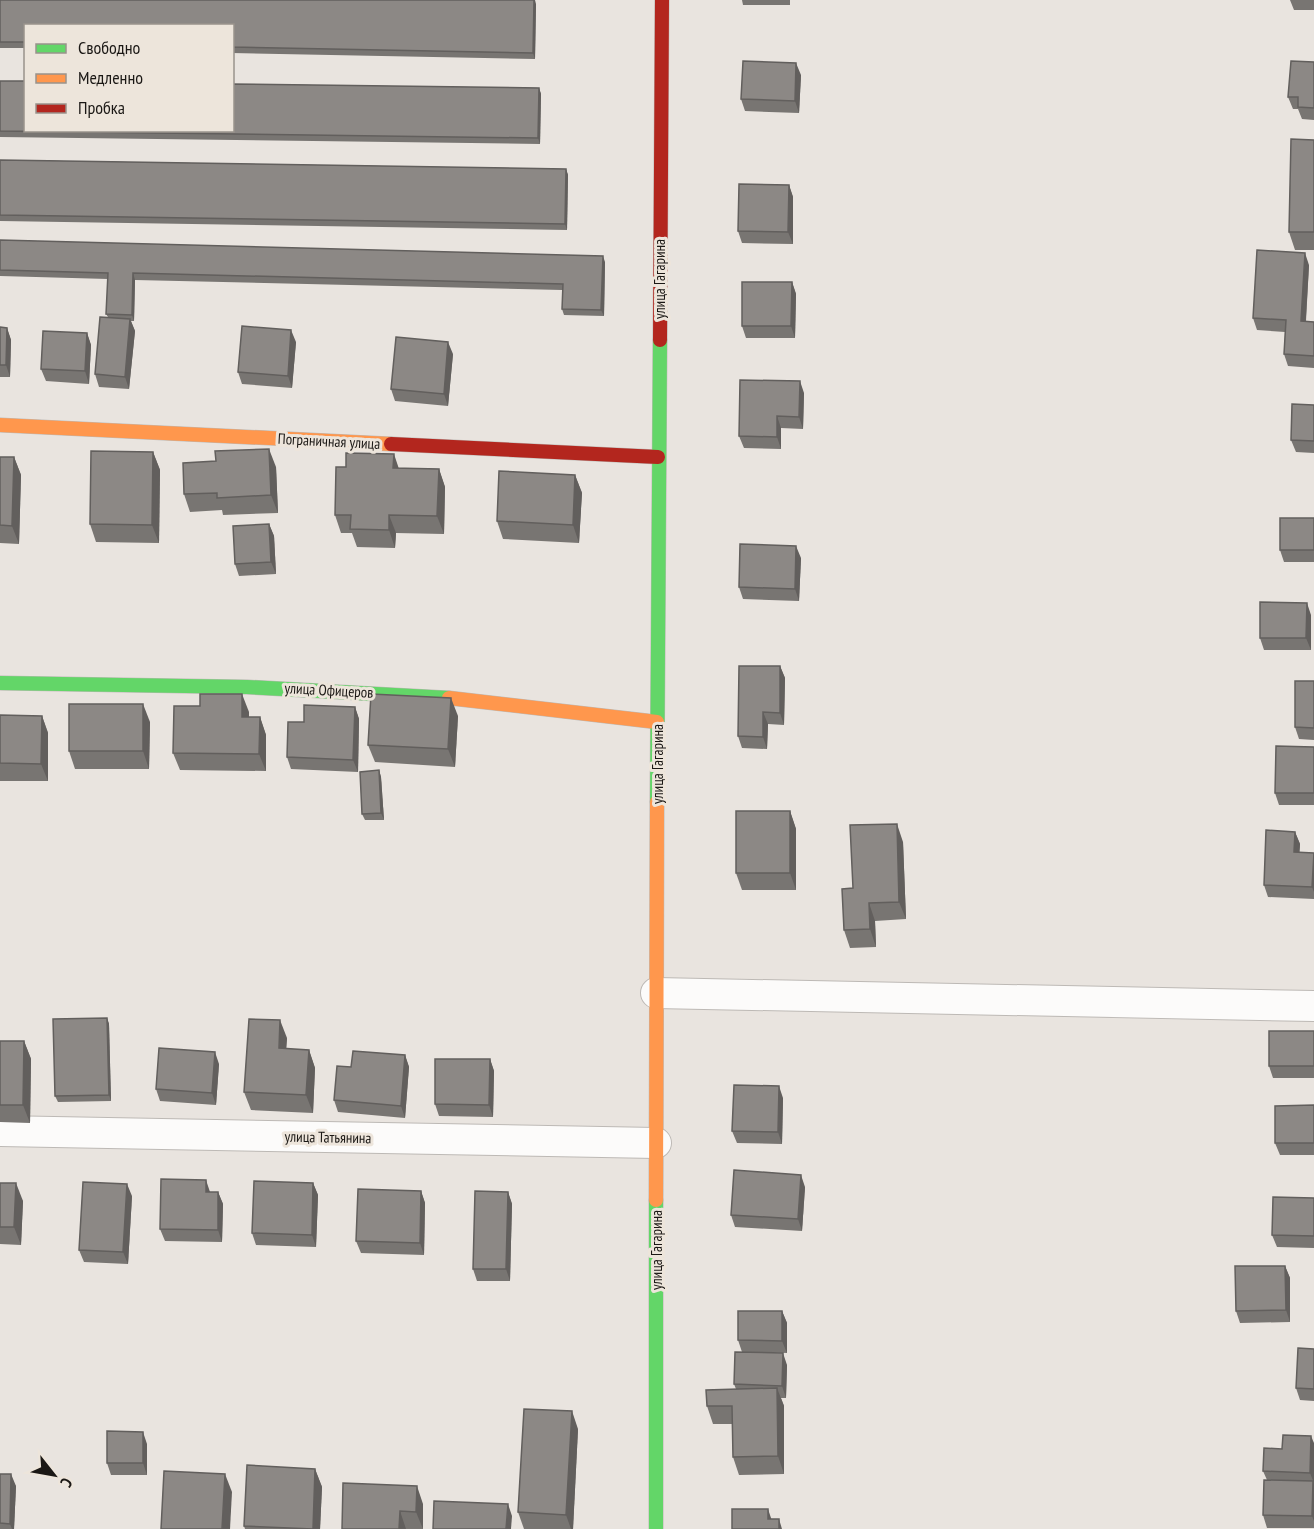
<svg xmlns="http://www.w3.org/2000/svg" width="1314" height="1529" viewBox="0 0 1314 1529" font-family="'PT Sans Narrow',sans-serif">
<rect width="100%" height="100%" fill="#e9e4df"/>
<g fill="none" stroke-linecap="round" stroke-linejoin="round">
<g stroke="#bdb9b5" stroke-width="32">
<g id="street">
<polyline points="656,993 1314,1006"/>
<polyline points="0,1131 656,1143"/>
</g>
</g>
<g stroke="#bdb9b5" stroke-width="15">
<g id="fast">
<polyline points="0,683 247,687 449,698"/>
<polyline points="657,802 660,340"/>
<polyline points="656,1200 656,1529"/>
</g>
</g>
<g stroke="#bdb9b5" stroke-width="15">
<g id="slow">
<polyline points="0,425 391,444"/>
<polyline points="449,698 657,722"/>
<polyline points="656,1200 657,802"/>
</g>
</g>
<g stroke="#bdb9b5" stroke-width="15">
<g id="jam">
<polyline points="660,340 662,0"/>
<polyline points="391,444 658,457"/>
</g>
</g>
<use href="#street" stroke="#fcfbfa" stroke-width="30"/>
<use href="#fast" stroke="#63d668" stroke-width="14"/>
<use href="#slow" stroke="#ff974d" stroke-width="14"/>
<use href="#jam" stroke="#b3261e" stroke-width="14"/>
</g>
<g fill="#787572">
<polygon points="0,0 536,4 535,59 232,53 232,26 26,26 26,48 0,48"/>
<polygon points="742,0 790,0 790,5 743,5"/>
<polygon points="1290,0 1314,0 1314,10 1294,10"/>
<polygon points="1314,62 1314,120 1302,119 1298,109 1293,109 1288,97"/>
<polygon points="801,75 799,113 745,111 741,99"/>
<polygon points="0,81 539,88 541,94 540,144 0,137"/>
<polygon points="1314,140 1314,250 1295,250 1289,232"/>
<polygon points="0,160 566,169 568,175 567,230 0,221"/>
<polygon points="789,185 793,197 793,244 742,243 738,231"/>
<polygon points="0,240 605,262 604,316 564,315 562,309 562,290 135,280 134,321 131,321 135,331 129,389 99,387 95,374 108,317 106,314 108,279 0,276"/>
<polygon points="1309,265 1306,321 1314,322 1314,368 1288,366 1284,354 1285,332 1257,330 1253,318"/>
<polygon points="792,282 796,294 795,338 746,338 742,326"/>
<polygon points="0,327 7,328 11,340 10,377 0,377"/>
<polygon points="87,333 91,345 89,384 46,381 41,369"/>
<polygon points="296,342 292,388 242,384 238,372"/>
<polygon points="453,354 448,406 395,401 391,389"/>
<polygon points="804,393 803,429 781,428 781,449 744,448 739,436"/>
<polygon points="1314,405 1314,453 1296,452 1291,440"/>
<polygon points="153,452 160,470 159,543 96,542 90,524"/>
<polygon points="0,457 14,457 21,475 19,544 0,543"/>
<polygon points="276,467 278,513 223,515 222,510 190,512 184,494"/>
<polygon points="399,468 439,469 445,487 444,534 396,533 395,548 357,547 352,533 341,533 335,515"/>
<polygon points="575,475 582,493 579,543 503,539 497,521"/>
<polygon points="1314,518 1314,562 1284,562 1280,550"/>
<polygon points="269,524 274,536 276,574 239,576 235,564"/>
<polygon points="801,558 799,601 743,599 739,587"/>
<polygon points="1311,615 1311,650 1264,650 1260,638"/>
<polygon points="780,666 785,678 784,725 768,724 767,749 742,748 738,736"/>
<polygon points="1314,681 1314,740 1299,739 1295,727"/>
<polygon points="355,707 359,719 358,772 291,769 287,757"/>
<polygon points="249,712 249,717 260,717 266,735 266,771 180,770 173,753"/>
<polygon points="0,715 42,716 48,733 48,781 0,781"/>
<polygon points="458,716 455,767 375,762 368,745"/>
<polygon points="150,722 149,769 75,769 69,751"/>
<polygon points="1314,747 1314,805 1279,805 1275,793"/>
<polygon points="379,770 381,777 384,820 365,820 362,814"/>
<polygon points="790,811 796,829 796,890 742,890 736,873"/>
<polygon points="1295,832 1300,844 1299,852 1314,853 1314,899 1268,897 1264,885"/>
<polygon points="903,842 906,919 875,921 876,947 850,948 844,930 853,888"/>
<polygon points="107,1018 109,1024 111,1101 58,1102 55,1096"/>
<polygon points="1314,1031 1314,1078 1273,1078 1269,1066"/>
<polygon points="287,1038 286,1049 309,1050 315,1068 313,1113 251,1110 244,1092"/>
<polygon points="0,1041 24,1041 31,1059 30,1123 0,1122"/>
<polygon points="405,1055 409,1067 405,1118 338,1112 334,1100 351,1067"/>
<polygon points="490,1059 494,1071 493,1117 439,1116 435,1104"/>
<polygon points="219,1064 216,1105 160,1101 156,1089"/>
<polygon points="783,1098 782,1144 737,1143 732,1131"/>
<polygon points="1314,1105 1314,1155 1280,1155 1275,1143"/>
<polygon points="0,1183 23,1201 21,1245 0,1244"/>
<polygon points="313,1183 318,1195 316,1247 256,1245 252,1233"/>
<polygon points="805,1187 802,1231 735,1227 731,1215"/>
<polygon points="421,1191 425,1203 424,1255 361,1253 356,1241"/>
<polygon points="210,1192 218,1192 223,1204 222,1242 165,1241 160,1229"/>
<polygon points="508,1192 512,1204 510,1281 477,1281 473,1269"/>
<polygon points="132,1196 128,1264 84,1262 79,1250"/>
<polygon points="1314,1198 1314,1248 1277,1247 1272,1235"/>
<polygon points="1285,1266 1290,1278 1290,1322 1240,1323 1236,1311"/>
<polygon points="782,1311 787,1323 787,1353 759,1352 787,1365 786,1398 781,1398 784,1406 784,1474 739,1475 733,1457 732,1424 713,1424 707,1406 736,1389 734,1384 742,1352 738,1340"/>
<polygon points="1314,1349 1314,1401 1300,1400 1296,1388"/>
<polygon points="578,1429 573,1529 524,1529 518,1512"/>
<polygon points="1314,1443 1314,1528 1267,1528 1263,1515 1267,1480 1263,1471 1282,1449"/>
<polygon points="147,1444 147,1475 111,1475 107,1463"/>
<polygon points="315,1469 322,1487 320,1529 245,1529 244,1526"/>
<polygon points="0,1474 16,1486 14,1529 0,1529"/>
<polygon points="423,1504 423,1529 342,1529"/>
</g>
<g fill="#625f5d">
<polygon points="534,0 535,0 536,4 535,59 533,53"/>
<polygon points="796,63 801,75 799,113 795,101"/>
<polygon points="539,88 541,94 540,144 538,138"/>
<polygon points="566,169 568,175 567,230 565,224"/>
<polygon points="789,185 793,197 793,244 788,232"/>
<polygon points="1305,253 1309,265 1305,333 1301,321"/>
<polygon points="603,256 605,262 604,316 601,310"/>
<polygon points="133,273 135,280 134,321 132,315"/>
<polygon points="792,282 796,294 795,338 791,326"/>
<polygon points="130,319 135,331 129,389 125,377"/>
<polygon points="7,328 11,340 10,377 6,365"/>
<polygon points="291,330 296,342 292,388 288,376"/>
<polygon points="87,333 91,345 89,384 85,371"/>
<polygon points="448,342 453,354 448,406 444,394"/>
<polygon points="800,381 804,393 803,429 799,417"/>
<polygon points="777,416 781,428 781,449 777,437"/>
<polygon points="269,449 276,467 278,513 271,495"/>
<polygon points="153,452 160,470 159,543 152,525"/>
<polygon points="394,454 400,472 393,468"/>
<polygon points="14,457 21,475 19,544 12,526"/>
<polygon points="439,469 445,487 444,534 437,516"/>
<polygon points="575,475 582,493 579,543 573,525"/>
<polygon points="389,515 396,533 395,548 389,530"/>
<polygon points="269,524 274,536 276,574 271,562"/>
<polygon points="796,546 801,558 799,601 795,589"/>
<polygon points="1307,603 1311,615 1311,650 1306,638"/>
<polygon points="780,666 785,678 784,725 780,713"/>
<polygon points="242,694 249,712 248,735 242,717"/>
<polygon points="451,698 458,716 455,767 448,749"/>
<polygon points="143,704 150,722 149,769 143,751"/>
<polygon points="355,707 359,719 358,772 353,760"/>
<polygon points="763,712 768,724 767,749 763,737"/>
<polygon points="42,716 48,733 48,781 41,764"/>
<polygon points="260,717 266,735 266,771 259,754"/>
<polygon points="379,770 381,777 384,820 381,813"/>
<polygon points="790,811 796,829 796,890 790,873"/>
<polygon points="897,824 903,842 906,919 899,902"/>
<polygon points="1295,832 1300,844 1299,864 1294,852"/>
<polygon points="1314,854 1314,892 1312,887"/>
<polygon points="869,903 875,921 876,947 870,929"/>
<polygon points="107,1018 109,1024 111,1101 109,1095"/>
<polygon points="280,1020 287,1038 285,1066 279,1048"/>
<polygon points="24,1041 31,1059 30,1123 23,1105"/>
<polygon points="309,1050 315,1068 313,1113 306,1095"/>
<polygon points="215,1052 219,1064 216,1105 212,1093"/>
<polygon points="405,1055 409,1067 405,1118 401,1106"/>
<polygon points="490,1059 494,1071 493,1117 489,1105"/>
<polygon points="779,1086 783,1098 782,1144 778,1132"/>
<polygon points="801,1175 805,1187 802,1231 798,1219"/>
<polygon points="206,1180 210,1192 206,1192"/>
<polygon points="16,1183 23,1201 21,1245 14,1227"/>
<polygon points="313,1183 318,1195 316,1247 312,1235"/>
<polygon points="127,1184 132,1196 128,1264 123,1252"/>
<polygon points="421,1191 425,1203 424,1255 420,1243"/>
<polygon points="218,1192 223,1204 222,1242 218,1230"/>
<polygon points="508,1192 512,1204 510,1281 506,1269"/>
<polygon points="1285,1266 1290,1278 1290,1322 1286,1310"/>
<polygon points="782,1311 787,1323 787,1353 782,1341"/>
<polygon points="783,1353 787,1365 786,1398 782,1386"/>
<polygon points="777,1388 784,1406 784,1474 778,1456"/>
<polygon points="572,1411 578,1429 573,1529 571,1529 566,1515"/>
<polygon points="143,1432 147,1444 147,1475 143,1463"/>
<polygon points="1311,1436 1314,1443 1314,1483 1310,1473"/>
<polygon points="315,1469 322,1487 320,1529 313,1529"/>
<polygon points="11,1474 16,1486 14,1529 12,1529 10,1524"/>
<polygon points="225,1474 232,1492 230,1529 222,1529"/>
<polygon points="1313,1481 1314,1484 1314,1521 1312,1516"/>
<polygon points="417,1486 423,1504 423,1529 416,1512"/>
<polygon points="508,1504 512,1516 511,1529 506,1529"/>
<polygon points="768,1509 772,1521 768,1519"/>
<polygon points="400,1511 406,1529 399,1529"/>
<polygon points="779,1519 782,1529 779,1529"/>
</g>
<g fill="#8c8885" stroke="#625f5d" stroke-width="1.5">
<polygon points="0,0 534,0 533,53 232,47 232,26 26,26 26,42 0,42"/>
<polygon points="743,61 796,63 795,101 741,99"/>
<polygon points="1291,61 1314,62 1314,108 1298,107 1298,97 1288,97"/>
<polygon points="0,81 26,81 26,130 232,130 232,84 539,88 538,138 0,131"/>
<polygon points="1291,139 1314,140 1314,232 1289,232"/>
<polygon points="0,160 566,169 565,224 0,215"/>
<polygon points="739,184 789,185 788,232 738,231"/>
<polygon points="0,240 603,256 601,310 562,309 563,284 133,273 132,315 106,314 108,273 0,270"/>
<polygon points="1257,250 1305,253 1301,321 1314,322 1314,356 1284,354 1286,320 1253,318"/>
<polygon points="742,282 792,282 791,326 742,326"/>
<polygon points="100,317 130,319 125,377 95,374"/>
<polygon points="242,326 291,330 288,376 238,372"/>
<polygon points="0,327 7,328 6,365 0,365"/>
<polygon points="43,331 87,333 85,371 41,369"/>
<polygon points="396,337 448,342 444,394 391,389"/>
<polygon points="740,380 800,381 799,417 777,416 777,437 739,436"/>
<polygon points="1292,404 1314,405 1314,441 1291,440"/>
<polygon points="269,449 271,495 217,498 217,493 184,494 183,463 216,461 215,451"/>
<polygon points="91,451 153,452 152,525 90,524"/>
<polygon points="346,453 394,454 393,468 439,469 437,516 389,515 389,530 350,529 351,515 335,515 336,467 346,467"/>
<polygon points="0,457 14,457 12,526 0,525"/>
<polygon points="499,471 575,475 573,525 497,521"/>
<rect x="1280" y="518" width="34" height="32"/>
<polygon points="269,524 271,562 235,564 233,526"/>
<polygon points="740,544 796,546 795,589 739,587"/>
<polygon points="1260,602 1307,603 1306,638 1260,638"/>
<polygon points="739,666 780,666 780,713 763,712 763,737 738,736"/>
<polygon points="1295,681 1314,681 1314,728 1295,727"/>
<polygon points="200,694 242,694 242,717 260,717 259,754 173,753 174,706 200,706"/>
<polygon points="371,694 451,698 448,749 368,745"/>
<rect x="69" y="704" width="74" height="47"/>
<polygon points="304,705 355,707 353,760 287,757 288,722 304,722"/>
<polygon points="0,715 42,716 41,764 0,763"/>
<polygon points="1276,746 1314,747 1314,793 1275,793"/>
<polygon points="379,770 381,813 362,814 360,772"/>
<rect x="736" y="811" width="54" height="62"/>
<polygon points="897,824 899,902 869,903 870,929 844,930 842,889 853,888 850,825"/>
<polygon points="1266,830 1295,832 1294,852 1314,853 1312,887 1264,885"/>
<polygon points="107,1018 109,1095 55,1096 53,1019"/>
<polygon points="249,1019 280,1020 279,1048 309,1050 306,1095 244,1092"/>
<rect x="1269" y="1031" width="45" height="35"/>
<polygon points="0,1041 24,1041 23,1105 0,1105"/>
<polygon points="159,1048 215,1052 212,1093 156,1089"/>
<polygon points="353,1051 405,1055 401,1106 334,1100 337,1066 351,1067"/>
<polygon points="435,1059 490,1059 489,1105 435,1104"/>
<polygon points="734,1085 779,1086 778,1132 732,1131"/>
<polygon points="1314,1105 1314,1143 1275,1143 1275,1106"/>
<polygon points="734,1170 801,1175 798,1219 731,1215"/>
<polygon points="161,1179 206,1180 206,1192 218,1192 218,1230 160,1229"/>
<polygon points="254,1181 313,1183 312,1235 252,1233"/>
<polygon points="83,1182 127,1184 123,1252 79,1250"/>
<polygon points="0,1183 16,1183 14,1227 0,1227"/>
<polygon points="358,1189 421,1191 420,1243 356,1241"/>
<polygon points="475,1191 508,1192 506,1269 473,1269"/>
<polygon points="1273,1197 1314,1198 1314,1236 1272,1235"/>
<polygon points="1235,1266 1285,1266 1286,1310 1236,1311"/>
<polygon points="738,1311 782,1311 782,1341 738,1340"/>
<polygon points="1298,1348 1314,1349 1314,1389 1296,1388"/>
<polygon points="735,1352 783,1353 782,1386 734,1384"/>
<polygon points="777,1388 778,1456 733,1457 732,1406 707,1406 706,1390"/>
<polygon points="524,1409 572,1411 566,1515 518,1512"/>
<polygon points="107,1431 143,1432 143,1463 107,1463"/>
<polygon points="1283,1435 1311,1436 1310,1473 1263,1471 1264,1448 1282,1449"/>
<polygon points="247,1465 315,1469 313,1529 244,1526"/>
<polygon points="164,1471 225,1474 222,1529 161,1529"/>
<polygon points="0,1474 11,1474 10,1524 0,1523"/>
<polygon points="1264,1480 1313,1481 1312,1516 1263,1515"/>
<polygon points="343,1483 417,1486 416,1512 400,1511 399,1529 342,1529"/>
<polygon points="434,1501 508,1504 506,1529 433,1529"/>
<polygon points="732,1509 768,1509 768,1519 779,1519 779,1529 732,1529"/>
</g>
<g text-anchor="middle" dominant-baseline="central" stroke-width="6" stroke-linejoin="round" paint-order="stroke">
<g font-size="15" fill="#1b1815" stroke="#ede5db">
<text transform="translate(659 279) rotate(-90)">улица Гагарина</text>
<text transform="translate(329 441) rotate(3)">Пограничная улица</text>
<text transform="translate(329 690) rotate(3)">улица Офицеров</text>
<text transform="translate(657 764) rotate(-90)">улица Гагарина</text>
<text transform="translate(328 1137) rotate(1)">улица Татьянина</text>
<text transform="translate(656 1250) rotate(-90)">улица Гагарина</text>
</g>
</g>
<rect x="24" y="24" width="210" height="108" fill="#ede5db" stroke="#99938c" stroke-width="1.5"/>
<rect x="36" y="44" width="30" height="9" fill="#63d668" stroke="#99938c" stroke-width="1.5"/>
<text x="78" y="54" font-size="18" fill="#1b1815">Свободно</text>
<rect x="36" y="74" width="30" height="9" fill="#ff974d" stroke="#99938c" stroke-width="1.5"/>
<text x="78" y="84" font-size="18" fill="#1b1815">Медленно</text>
<rect x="36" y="104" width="30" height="9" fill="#b3261e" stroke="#99938c" stroke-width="1.5"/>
<text x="78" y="114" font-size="18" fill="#1b1815">Пробка</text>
<g transform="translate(54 1475) rotate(121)" stroke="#ede5db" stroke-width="4.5" paint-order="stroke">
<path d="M0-4.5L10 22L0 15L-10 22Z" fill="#1b1815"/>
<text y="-9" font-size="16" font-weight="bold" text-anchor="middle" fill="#1b1815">С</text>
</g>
</svg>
